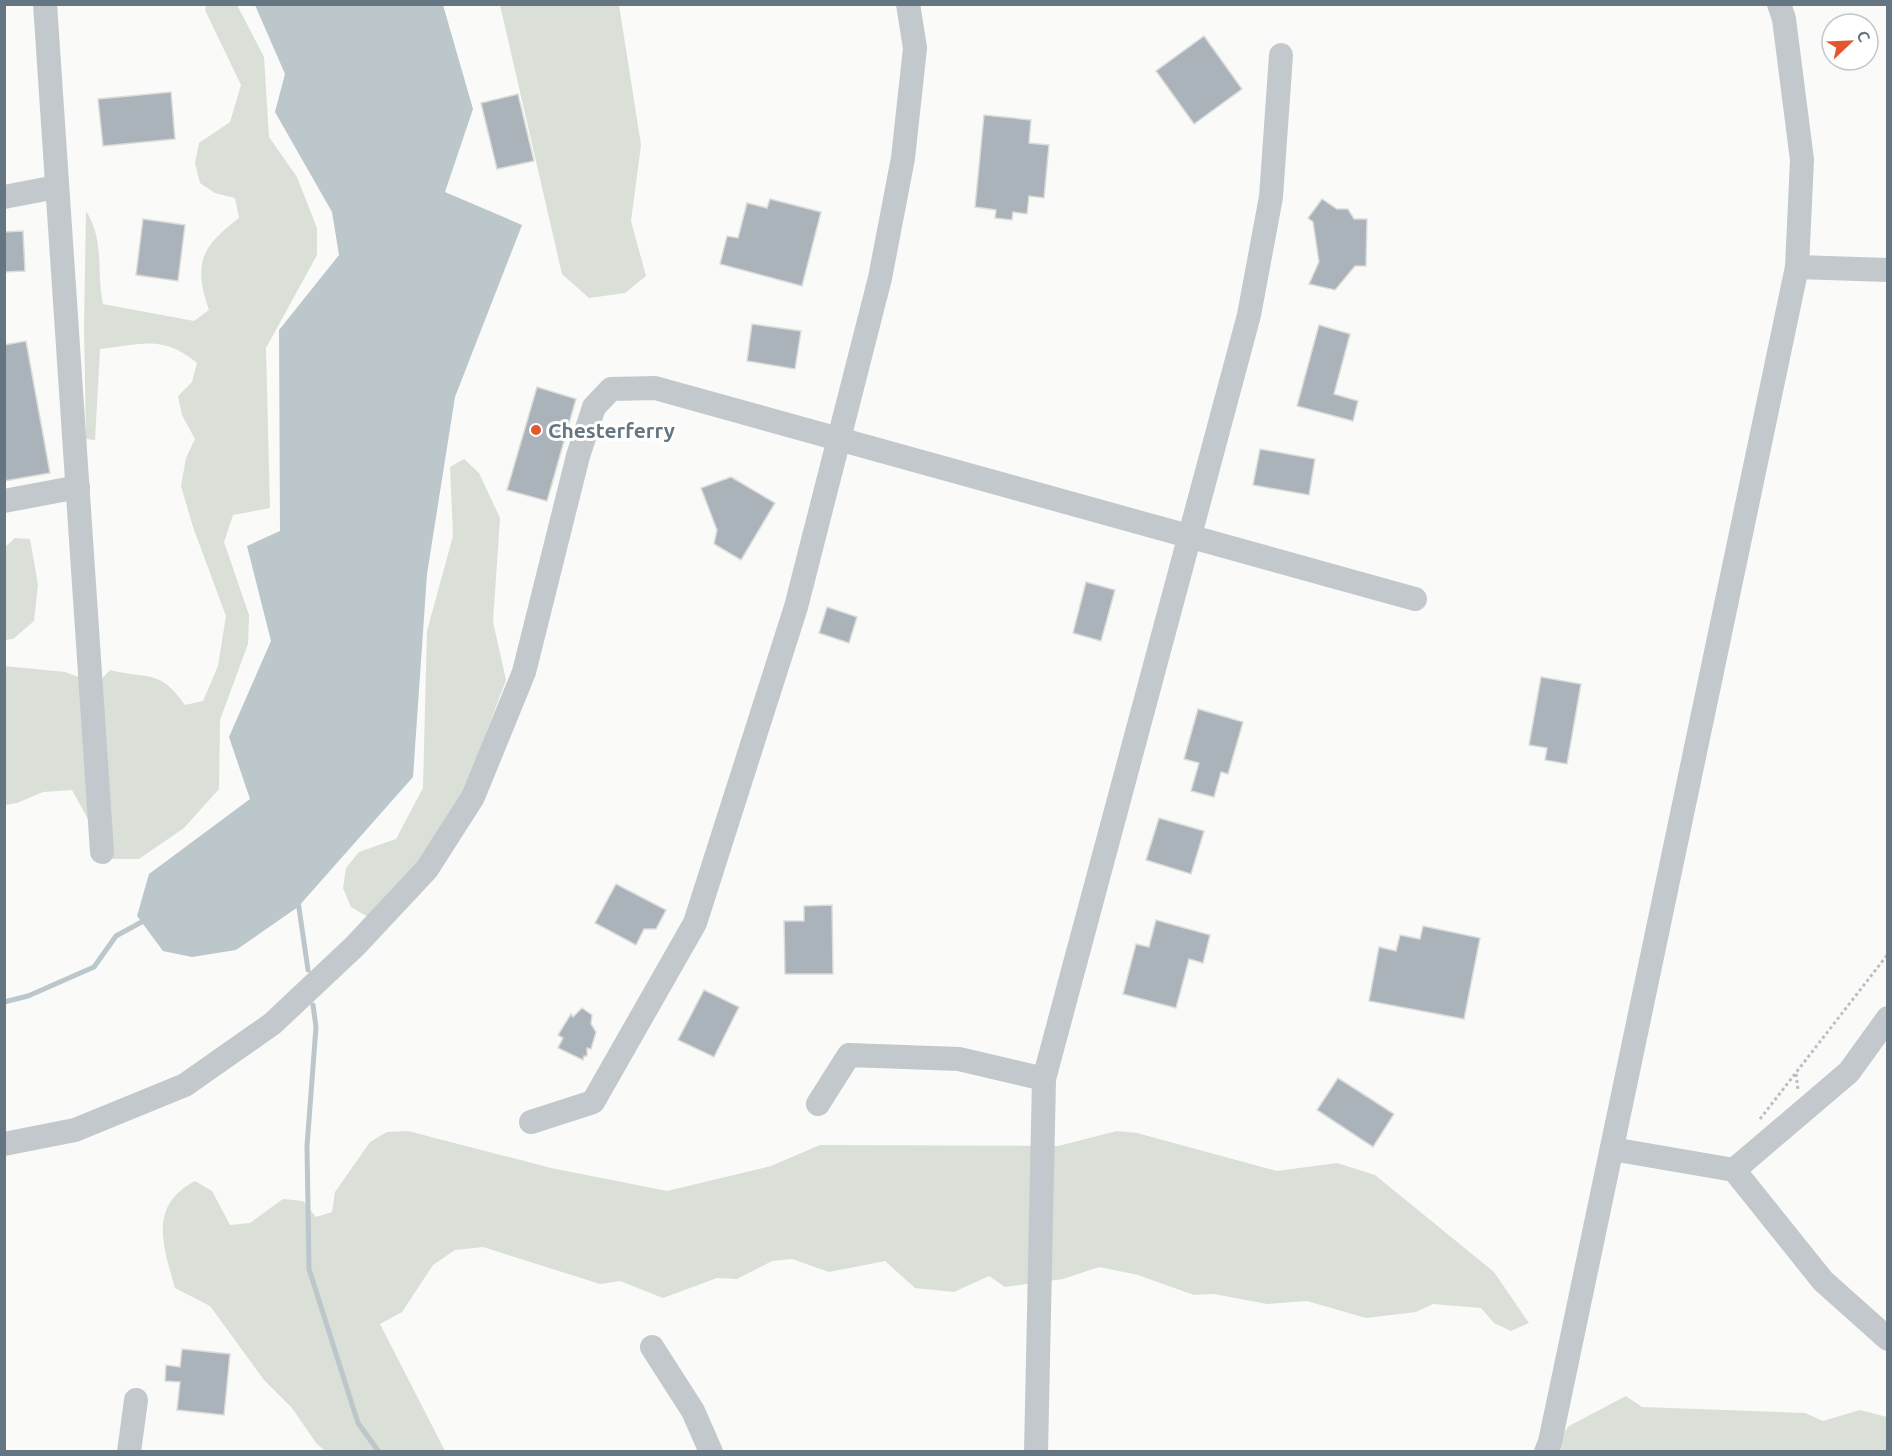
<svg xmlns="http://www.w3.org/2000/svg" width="1892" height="1456" viewBox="0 0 1892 1456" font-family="Ubuntu,sans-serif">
<rect width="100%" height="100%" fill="#fafaf8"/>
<g fill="#dadfd7">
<path d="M206,5H237L264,57L269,137L297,177L317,228V255L266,348L270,508L233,515L224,542L249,615L248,644L220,720L219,789L184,828L139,859H110L72,790L43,792L17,803L5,805L4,666L65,672L97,684L110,670C149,680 159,668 185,705L203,701L218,666L226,616L193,527L181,486L186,458L195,439L182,415L178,396L192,382L197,363C162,334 141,345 100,349L95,440L86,439L84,327L86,211C105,241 96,271 103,304L194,321L209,310C193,263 201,247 239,218L235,198L215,193L200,183L195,163L199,143L230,122L241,85L205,10Z"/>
<polygon points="500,5 619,5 641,145 631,221 646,276 625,293 589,298 562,274"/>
<polygon points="464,459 479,473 500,518 493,622 506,680 455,816 397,897 368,917 351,907 343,888 346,868 359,852 396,839 423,788 427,631 453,536 450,467"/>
<polygon points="15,538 30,539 38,585 34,621 13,639 5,640 5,547"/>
<path d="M408,1131L551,1168L667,1191L771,1166L820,1145L1058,1146L1117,1131L1137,1133L1277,1171L1337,1163L1375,1175L1494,1272L1529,1323L1511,1331L1494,1323L1481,1308L1433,1304L1416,1312L1366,1318L1307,1301L1267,1304L1214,1294L1194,1295L1138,1275L1099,1267L1063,1279L1005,1287L989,1276L954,1292L915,1288L885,1261L829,1272L792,1259L772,1261L737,1279L717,1278L663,1298L620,1281L600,1284L483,1247L455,1250L433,1265L402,1312L380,1324L445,1451H325L316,1443L292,1408L264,1380L210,1306L175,1288C163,1245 148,1206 195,1181L212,1191L230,1225L250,1223L283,1199L303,1201L316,1217L332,1212L335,1192L370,1142L387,1132Z"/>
<polygon points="1626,1396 1642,1407 1805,1413 1823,1421 1860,1410 1887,1417 1887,1451 1548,1452 1569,1426"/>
</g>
<polygon fill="#bbc7cb" points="255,5 443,5 473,109 445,192 522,225 455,397 427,574 413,777 298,907 236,950 192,957 163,951 137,916 149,874 250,799 229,737 271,641 247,546 280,531 279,330 339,255 332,212 275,112 285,74"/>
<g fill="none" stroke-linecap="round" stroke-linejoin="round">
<g stroke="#bbc7cb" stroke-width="5">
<polyline points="298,901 308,970"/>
<polyline points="4,1002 28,996 94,967 116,936 147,919"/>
<polyline points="313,1005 316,1027 307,1146 309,1269 358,1423 379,1452"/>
</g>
</g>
<g fill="#aab3b9" stroke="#dcdcda" stroke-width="1.5">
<polygon points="1204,36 1242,89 1194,124 1156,71"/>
<polygon points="171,92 175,139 103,146 98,99"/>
<polygon points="518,94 534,161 497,169 481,103"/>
<polygon points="984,115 1031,120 1029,143 1049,145 1044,198 1029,196 1027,214 1013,212 1012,220 995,218 996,210 975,207"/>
<polygon points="770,199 821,212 802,286 720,264 727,236 738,238 747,203 767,208"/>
<polygon points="1322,199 1337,209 1348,209 1354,219 1367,219 1366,266 1355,266 1335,290 1309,284 1319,262 1313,222 1308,218"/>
<polygon points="143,219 185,225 178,281 136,275"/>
<polygon points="23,231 25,271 4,272 4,232"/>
<polygon points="752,324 801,331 795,369 747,361"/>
<polygon points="1319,325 1350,334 1334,394 1358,401 1353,421 1297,406"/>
<polygon points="26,341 50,473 4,481 4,345"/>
<polygon points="537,387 576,399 547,501 507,490"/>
<polygon points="1260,449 1315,459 1309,495 1253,485"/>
<polygon points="731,477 775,503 741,560 714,544 717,530 701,488"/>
<polygon points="1086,582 1115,590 1101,641 1073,633"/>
<polygon points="827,607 857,617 849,643 819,633"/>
<polygon points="1541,677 1581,684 1567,764 1545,760 1547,748 1529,745"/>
<polygon points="1198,709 1243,722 1228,774 1221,772 1214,797 1191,791 1199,763 1184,759"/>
<polygon points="1159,818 1204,831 1191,874 1146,860"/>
<polygon points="616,884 666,910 656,929 644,929 636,945 595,923"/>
<polygon points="832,905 833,974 785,974 784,921 804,921 804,906"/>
<polygon points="1156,920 1210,935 1203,963 1189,959 1176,1008 1123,994 1136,944 1149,947"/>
<polygon points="1423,926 1480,938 1464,1019 1369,1001 1379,947 1396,951 1400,935 1420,939"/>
<polygon points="704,990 739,1007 714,1057 678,1040"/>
<polygon points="582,1008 592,1015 591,1024 596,1032 591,1049 587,1048 587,1056 584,1056 583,1060 558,1048 563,1038 558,1035 571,1014 573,1017"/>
<polygon points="1338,1078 1394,1114 1373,1147 1317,1110"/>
<polygon points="182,1349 230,1354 224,1415 177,1410 180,1382 165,1381 166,1365 180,1367"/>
</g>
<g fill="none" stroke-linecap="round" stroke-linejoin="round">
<g stroke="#bbbfc2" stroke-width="3" stroke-dasharray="3 3" stroke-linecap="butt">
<polyline points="1796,1074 1798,1090"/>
<polyline points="1760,1119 1888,954"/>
</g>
<g stroke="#c3c8cc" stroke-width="24">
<polyline points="45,4 102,852"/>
<polyline points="4,197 56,187"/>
<polyline points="1797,267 1888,270"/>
<polyline points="4,501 78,487"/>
<polyline points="818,1104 849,1055 959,1059 1044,1079 1249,315 1271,197 1281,55"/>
<polyline points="531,1122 593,1102 695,923 796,607 880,278 903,158 915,48 908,4"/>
<polyline points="4,1144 75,1130 185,1085 272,1024 355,946 427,869 473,797 524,672 578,456 594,407 611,389 655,388 1415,599"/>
<polyline points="1612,1149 1734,1170 1823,1281 1888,1339"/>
<polyline points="1734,1170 1849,1072 1888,1018"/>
<polyline points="652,1347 693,1411 711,1452"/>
<polyline points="129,1452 136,1400"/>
<polyline points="1036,1452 1044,1079"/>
<polyline points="1546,1452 1550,1442 1797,267 1802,160 1784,19 1779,4"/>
</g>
</g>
<circle fill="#e4572e" stroke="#fff" stroke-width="2" cx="536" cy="430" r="6"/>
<g text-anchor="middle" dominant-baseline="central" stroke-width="6" stroke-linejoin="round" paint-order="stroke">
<g font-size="21" font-weight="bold" fill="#657683" stroke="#fff" text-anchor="start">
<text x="548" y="430">Chesterferry</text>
</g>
</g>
<rect width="1892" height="1456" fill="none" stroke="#657683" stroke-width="12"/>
<g transform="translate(1850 42) rotate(67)"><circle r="28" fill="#ffffff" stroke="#c1c8cd" stroke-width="1.5"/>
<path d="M0-4.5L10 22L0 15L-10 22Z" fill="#e4572e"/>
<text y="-9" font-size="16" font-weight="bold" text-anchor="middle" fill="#657683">С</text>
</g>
</svg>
